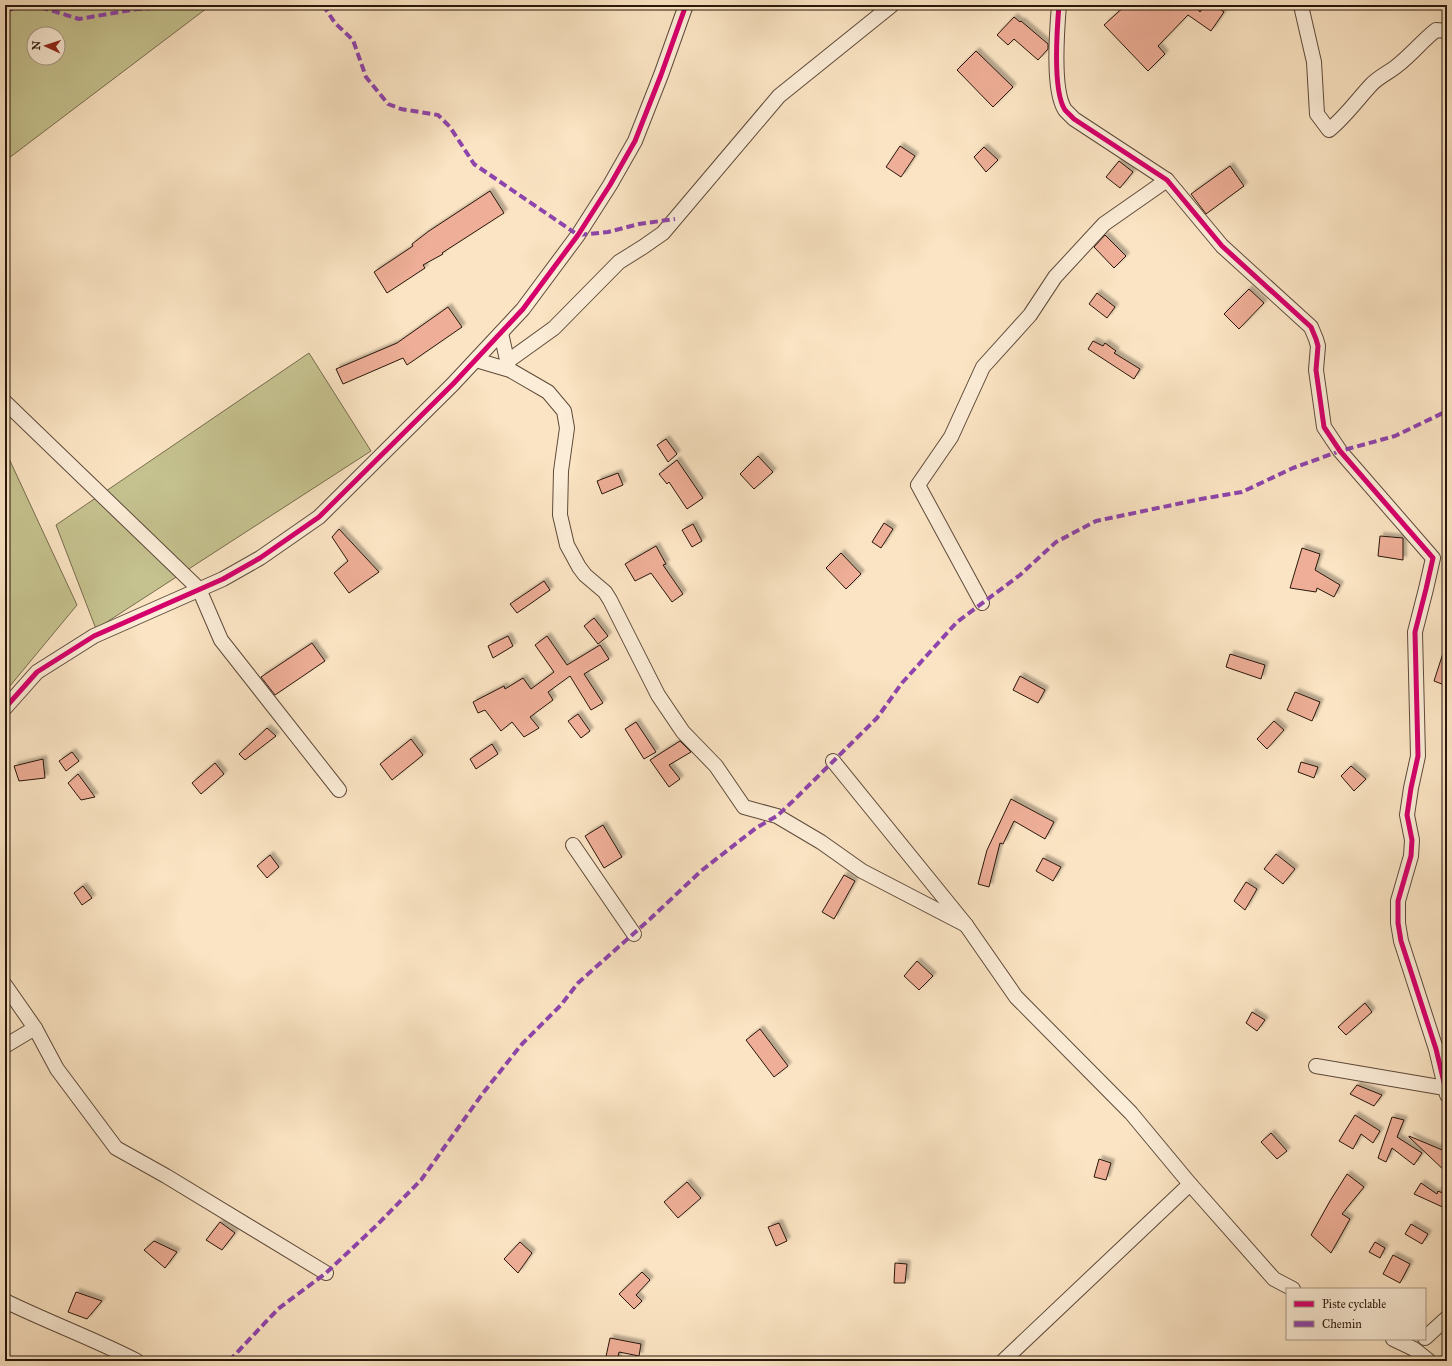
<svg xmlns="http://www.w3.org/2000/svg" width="1452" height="1366" viewBox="0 0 1452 1366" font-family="'IM FELL Great Primer',serif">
<defs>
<filter id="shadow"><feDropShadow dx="3.5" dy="-3.5" stdDeviation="1" flood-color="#0004"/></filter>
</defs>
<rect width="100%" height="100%" fill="#fbe4c3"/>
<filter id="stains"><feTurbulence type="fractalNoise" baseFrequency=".005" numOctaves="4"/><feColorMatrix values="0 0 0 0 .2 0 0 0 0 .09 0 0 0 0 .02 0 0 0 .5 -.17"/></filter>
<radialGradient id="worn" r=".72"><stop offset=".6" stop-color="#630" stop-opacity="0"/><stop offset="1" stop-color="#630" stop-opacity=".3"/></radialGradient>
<g fill="#c5c28f" stroke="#776c4d" fill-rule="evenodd">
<path d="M5,5H211L5,161ZM34,34H58V58H34Z"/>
<polygon points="309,353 371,451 96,629 56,525"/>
<polygon points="5,450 77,605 5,692"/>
</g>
<g fill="#eeae97" stroke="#29170b" filter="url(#shadow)">
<polygon points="1126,5 1198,5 1196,7 1200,12 1205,5 1214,5 1224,12 1211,31 1188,15 1158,46 1165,54 1148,71 1104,25"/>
<polygon points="1014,17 1020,22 1021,21 1048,44 1048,49 1038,60 1014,39 1008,45 997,35"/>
<polygon points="976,51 1013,87 993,107 957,70"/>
<polygon points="900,146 915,156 901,177 886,167"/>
<polygon points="984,147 998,160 986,172 974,157"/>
<polygon points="1119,161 1133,172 1120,188 1106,177"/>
<polygon points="1230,166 1244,186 1206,214 1191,194"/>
<polygon points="490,191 504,213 442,253 443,254 423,265 425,268 387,293 374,272 413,246 412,244 429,231"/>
<polygon points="1105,235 1126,256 1114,268 1094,247"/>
<polygon points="1249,289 1264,303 1239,329 1224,314"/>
<polygon points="1097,293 1115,307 1107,318 1089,304"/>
<polygon points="448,307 462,327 407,365 403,358 343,384 336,369 397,343"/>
<polygon points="1093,341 1103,346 1105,343 1116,351 1114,353 1140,369 1134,379 1088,349"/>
<polygon points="666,439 677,454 668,462 657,445"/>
<polygon points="758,456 773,472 754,489 740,474"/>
<polygon points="677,460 703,498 687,509 669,482 667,484 659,474"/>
<polygon points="618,473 623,485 602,494 597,481"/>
<polygon points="884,523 893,529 881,548 872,542"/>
<polygon points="693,524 702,541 692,547 682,530"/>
<polygon points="339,529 379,572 349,593 334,573 348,561 332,537"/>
<polygon points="1380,536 1403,538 1403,560 1378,556"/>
<polygon points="656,546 666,564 663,565 683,594 672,602 651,573 635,581 625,564"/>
<polygon points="1302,548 1320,554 1315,570 1340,585 1334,597 1317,588 1316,592 1290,588"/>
<polygon points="841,553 861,574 846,589 826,568"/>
<polygon points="544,581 550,590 517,613 510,604"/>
<polygon points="594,618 608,636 598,644 584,626"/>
<polygon points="508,636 513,646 493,658 488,646"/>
<polygon points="547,636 567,665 600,645 609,659 584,674 603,703 591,710 570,676 548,692 553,700 530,717 539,728 524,737 512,722 501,731 485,710 478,713 473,702 504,686 505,689 523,678 531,689 554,672 535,645"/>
<polygon points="312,643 325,661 275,695 261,677"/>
<polygon points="1445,647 1447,648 1447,686 1434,681"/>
<polygon points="1230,654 1265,665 1261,679 1226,667"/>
<polygon points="1020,676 1045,690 1038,703 1013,690"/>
<polygon points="1295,692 1320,702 1312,721 1287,710"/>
<polygon points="578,714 590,731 581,738 568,721"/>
<polygon points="1274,721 1284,730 1267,749 1257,739"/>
<polygon points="636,722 656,752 644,759 625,729"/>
<polygon points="267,728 276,736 245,760 239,754"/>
<polygon points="411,739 423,755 392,780 380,764"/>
<polygon points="680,741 691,752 669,765 680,779 669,787 650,760"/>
<polygon points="492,744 498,754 476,769 470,759"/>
<polygon points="72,752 79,761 66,771 59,761"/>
<polygon points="43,759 45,778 19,781 14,766"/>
<polygon points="1301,762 1318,767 1314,778 1298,772"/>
<polygon points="215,763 224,774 201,794 192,783"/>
<polygon points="1351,766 1366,779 1354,791 1341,776"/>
<polygon points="78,774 95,797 81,800 68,783"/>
<polygon points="1011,799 1054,822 1045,839 1014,821 1003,844 1000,843 989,887 978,884 987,850"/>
<polygon points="603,825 622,857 604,868 585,836"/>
<polygon points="1276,854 1295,869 1283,884 1264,869"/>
<polygon points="270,855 279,867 267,878 257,866"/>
<polygon points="1043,858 1061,867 1053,881 1036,871"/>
<polygon points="844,875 855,881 834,919 822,912"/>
<polygon points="1246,882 1257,889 1245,910 1234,901"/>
<polygon points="83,886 92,898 82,905 74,893"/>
<polygon points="917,961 933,976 919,990 904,976"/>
<polygon points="1365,1003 1372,1012 1346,1035 1338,1027"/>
<polygon points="1252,1012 1265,1020 1257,1031 1246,1023"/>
<polygon points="760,1029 788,1066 774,1077 746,1040"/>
<polygon points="1357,1085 1382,1095 1374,1106 1350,1094"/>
<polygon points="1355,1115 1380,1131 1373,1143 1361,1134 1353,1149 1339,1141"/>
<polygon points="1392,1117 1404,1120 1397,1137 1422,1153 1414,1165 1392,1148 1386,1162 1378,1158"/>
<polygon points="1271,1133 1287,1151 1277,1159 1261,1142"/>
<polygon points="1409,1136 1447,1152 1447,1173 1409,1137"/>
<polygon points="1099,1159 1111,1163 1106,1180 1094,1177"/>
<polygon points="1347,1174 1364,1187 1342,1214 1350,1219 1331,1253 1311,1235 1330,1201"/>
<polygon points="687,1182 701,1198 678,1218 664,1202"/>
<polygon points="1421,1183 1437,1194 1438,1191 1447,1195 1447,1209 1414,1194"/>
<polygon points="220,1222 235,1233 222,1250 206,1240"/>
<polygon points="779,1223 787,1241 776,1246 768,1227"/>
<polygon points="1411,1224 1428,1234 1422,1244 1405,1234"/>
<polygon points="154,1241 177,1252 165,1268 144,1250"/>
<polygon points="520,1242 532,1253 518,1273 504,1259"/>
<polygon points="1375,1242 1385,1248 1380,1258 1369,1252"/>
<polygon points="1393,1255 1410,1264 1400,1283 1383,1274"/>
<polygon points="895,1263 907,1264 905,1283 894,1283"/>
<polygon points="642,1272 650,1280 636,1295 642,1301 634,1309 619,1294"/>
<polygon points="76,1292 102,1301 87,1319 68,1312"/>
<polygon points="610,1338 641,1344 639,1356 619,1352 617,1361 605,1361"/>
</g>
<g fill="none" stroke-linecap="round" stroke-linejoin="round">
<g stroke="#5e4a39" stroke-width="16">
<g id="street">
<path d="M1059,5C1057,29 1052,90 1065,110C1068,113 1071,116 1074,119L1167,180L1222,246L1311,327L1316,339L1318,346L1316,370L1324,427L1340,451L1433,558L1426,589L1415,632L1418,756L1411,788L1407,815L1412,840L1411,856L1398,901V923L1401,941L1436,1049L1447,1095"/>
<path d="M1303,5L1302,10L1314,62L1317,114L1329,130C1345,117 1357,100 1371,85C1378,77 1390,72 1398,65C1412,54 1422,41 1436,30L1447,31"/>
<polyline points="501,333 509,369"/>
<polyline points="476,360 510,370 548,392 564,411 567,428 561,471 560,515 567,545 579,567 585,575 605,592 610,600 658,695 683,732 716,766 744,807 777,816 821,842 862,871 966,925"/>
<polyline points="508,361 554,328 619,262 643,247 663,233 779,96 892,5"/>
<polyline points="5,402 199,589 221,640 339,790"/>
<polyline points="982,603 918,485 951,437 983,367 1030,315 1055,277 1104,224 1167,180"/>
<polyline points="5,708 37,672 94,636 223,579 260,558 319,517 453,384 523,309 578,235 610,185 635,141 661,75 686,5"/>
<polyline points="833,761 966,925 1016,997 1131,1113 1190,1184 1274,1279 1293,1289"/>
<polyline points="573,845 634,934"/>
<polyline points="5,985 35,1028 57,1069 116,1148 166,1176 326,1273"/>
<polyline points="5,1046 35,1028"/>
<polyline points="1316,1066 1445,1088"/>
<path d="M5,1301C48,1322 94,1339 137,1361"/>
<polyline points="1425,1338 1447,1318"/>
<polyline points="1393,1339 1414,1349 1429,1361"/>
<polyline points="1003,1361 1190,1184"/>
</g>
</g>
<use href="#street" stroke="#fcedd8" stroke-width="14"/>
<g stroke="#8e44ad" stroke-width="4" stroke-dasharray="8 4" stroke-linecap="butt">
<polyline points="323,5 335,23 353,40 366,77 388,104 401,109 438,115 450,127 474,164 578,235 608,232 639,224 675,219"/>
<polyline points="5,10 37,6 79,19 137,9 152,8 156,5"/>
<polyline points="229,1361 278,1309 326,1273 378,1224 421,1180 483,1093 522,1044 561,1005 578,983 650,919 701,871 756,828 777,816 793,801 877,718 902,683 957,622 1020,575 1056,542 1096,521 1201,499 1242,492 1293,468 1340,451 1395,436 1447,411"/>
</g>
<g stroke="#fcedd8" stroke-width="8">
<g id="cycleway">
<path d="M1059,5C1057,29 1052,90 1065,110C1068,113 1071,116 1074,119L1167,180L1222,246L1311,327L1316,339L1318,346L1316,370L1324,427L1340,451L1433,558L1426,589L1415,632L1418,756L1411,788L1407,815L1412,840L1411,856L1398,901V923L1401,941L1436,1049L1447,1095"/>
<polyline points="5,708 37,672 94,636 223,579 260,558 319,517 453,384 523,309 578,235 610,185 635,141 661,75 686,5"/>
</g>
</g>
<use href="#cycleway" stroke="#d6006c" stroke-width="5"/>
</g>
<rect width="1452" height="1366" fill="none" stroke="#fbe4c3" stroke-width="20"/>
<rect x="6" y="6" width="1440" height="1354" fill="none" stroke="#29170b" stroke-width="2"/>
<rect x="10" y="10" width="1432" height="1346" fill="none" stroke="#29170b"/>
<rect x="1286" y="1288" width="140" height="52" fill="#fcedd8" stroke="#a89786"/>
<rect x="1294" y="1301" width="20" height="6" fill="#d6006c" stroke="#a89786"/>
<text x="1322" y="1308" font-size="12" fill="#29170b">Piste cyclable</text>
<rect x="1294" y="1321" width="20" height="6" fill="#8e44ad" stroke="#a89786"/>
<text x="1322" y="1328" font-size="12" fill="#29170b">Chemin</text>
<g transform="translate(46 46) rotate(273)"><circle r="19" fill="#fcedd8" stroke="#a89786"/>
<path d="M0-3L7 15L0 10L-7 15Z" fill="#8f2418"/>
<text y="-6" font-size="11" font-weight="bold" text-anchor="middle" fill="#29170b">N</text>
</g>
<rect width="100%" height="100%" filter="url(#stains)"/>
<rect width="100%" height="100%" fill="url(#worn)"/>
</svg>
